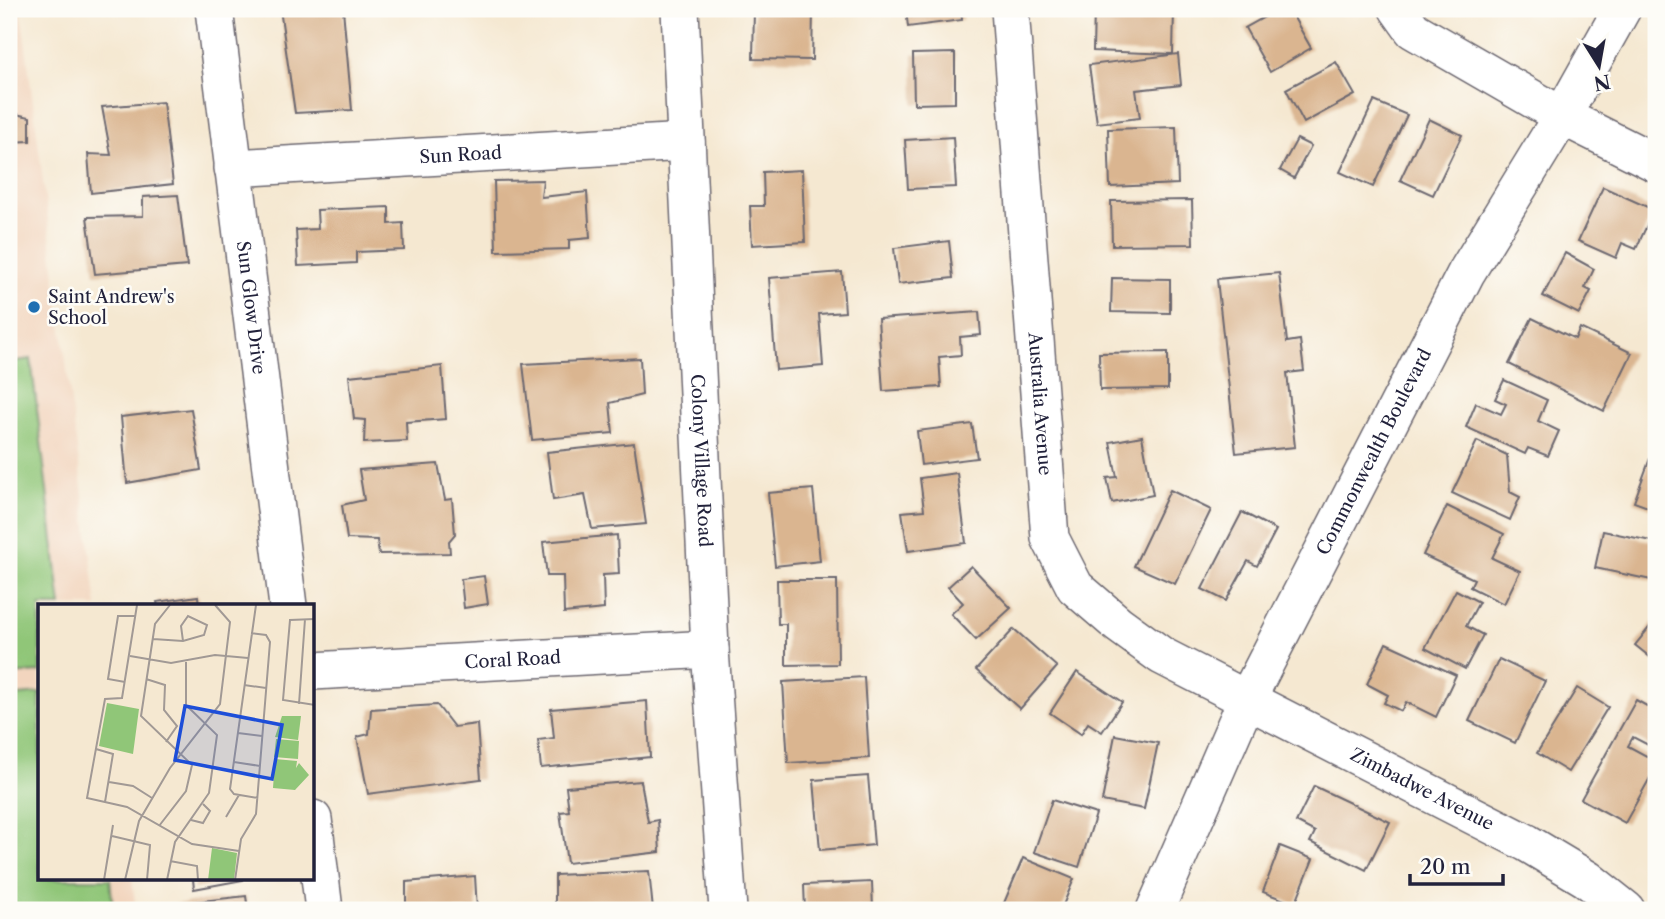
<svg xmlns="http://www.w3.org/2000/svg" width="1665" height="919" viewBox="0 0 1665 919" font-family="'Libre Caslon Text',serif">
<rect width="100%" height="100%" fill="#fdfcf7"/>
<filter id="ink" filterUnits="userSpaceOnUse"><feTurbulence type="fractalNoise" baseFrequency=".0143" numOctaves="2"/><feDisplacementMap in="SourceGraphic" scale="14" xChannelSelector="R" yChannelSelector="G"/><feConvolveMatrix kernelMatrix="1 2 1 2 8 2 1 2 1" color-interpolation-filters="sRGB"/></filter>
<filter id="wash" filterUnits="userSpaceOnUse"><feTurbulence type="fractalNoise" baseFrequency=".00686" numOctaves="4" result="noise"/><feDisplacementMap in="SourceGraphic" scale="28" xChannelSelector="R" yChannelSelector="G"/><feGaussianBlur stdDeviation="1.57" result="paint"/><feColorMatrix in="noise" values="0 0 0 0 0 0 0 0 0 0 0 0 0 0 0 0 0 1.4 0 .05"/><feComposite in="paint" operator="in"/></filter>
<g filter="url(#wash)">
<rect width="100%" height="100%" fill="#f5e8d1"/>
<polygon fill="#f2d5be" points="9,9 21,9 97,606 40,606 40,879 132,879 136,910 9,910"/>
<g fill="#90c678" stroke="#59745a" stroke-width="2">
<polygon points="31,359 61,606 40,606 40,672 9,674 9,362"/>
<polygon points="40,693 40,879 110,879 113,910 9,910 9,696"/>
</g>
<g id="blocks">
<g fill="#dab590">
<polygon points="280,9 343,9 352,110 295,113"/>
<polygon points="754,9 813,9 812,60 753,59"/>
<polygon points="906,9 961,9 962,20 908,27"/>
<polygon points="1094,9 1174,9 1173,54 1093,51"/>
<polygon points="1279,9 1289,9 1311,48 1270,72 1245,28"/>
<polygon points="955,53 955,103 914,104 913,54"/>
<polygon points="1178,54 1181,85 1136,90 1140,118 1097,123 1089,65"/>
<polygon points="1336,62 1355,95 1304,123 1286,89"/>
<polygon points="1374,101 1407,115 1373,187 1340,172"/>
<polygon points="163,102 173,184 91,193 88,154 111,155 102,107"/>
<polygon points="11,113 30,117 30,141 10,142"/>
<polygon points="1429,119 1462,135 1433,195 1400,180"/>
<polygon points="1176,127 1178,184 1110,187 1108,129"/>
<polygon points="953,137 956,187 908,189 905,140"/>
<polygon points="1297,139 1311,146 1294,178 1280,170"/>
<polygon points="802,170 805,242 752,245 750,206 764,206 763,172"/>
<polygon points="543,180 541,197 587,192 590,238 569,240 569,249 496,251 494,181"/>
<polygon points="1603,187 1654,210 1636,249 1622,243 1616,258 1578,241"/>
<polygon points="178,195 187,266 95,274 87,217 143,216 143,197"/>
<polygon points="1192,200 1193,244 1112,245 1111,201"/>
<polygon points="389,207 389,224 403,223 404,250 356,252 356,263 298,266 296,230 318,229 317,210"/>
<polygon points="949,241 953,278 898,284 894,248"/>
<polygon points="1565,253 1594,269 1585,288 1591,291 1579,314 1543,296"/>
<polygon points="842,272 845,312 819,314 823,366 776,370 769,278"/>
<polygon points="1279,273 1287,342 1300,340 1304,371 1287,373 1295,447 1236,453 1217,279"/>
<polygon points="1112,278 1170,279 1170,313 1111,312"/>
<polygon points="979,312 981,335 960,337 961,355 939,357 941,387 883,391 878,319"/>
<polygon points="1532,318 1575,339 1580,328 1632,353 1604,411 1509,364"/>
<polygon points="1168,352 1168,389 1100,390 1099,353"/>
<polygon points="640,358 642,395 610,403 613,433 532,440 523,364"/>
<polygon points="442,366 446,419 406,422 407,441 364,443 365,420 354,419 349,376"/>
<polygon points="1504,380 1547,400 1538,421 1559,431 1548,456 1528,448 1525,454 1466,427 1476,403 1501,414 1506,404 1495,399"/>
<polygon points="191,409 201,470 127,483 121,417"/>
<polygon points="972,424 977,458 921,465 917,431"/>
<polygon points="1142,436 1153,495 1112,503 1107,478 1117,477 1110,442"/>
<polygon points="1477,441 1507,455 1510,492 1520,497 1510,520 1452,493"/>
<polygon points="1656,442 1656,510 1634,502"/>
<polygon points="634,443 646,524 592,529 585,495 553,500 547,452"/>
<polygon points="438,464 445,500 452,499 455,534 449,541 450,553 379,554 377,540 347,539 342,505 364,500 359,470"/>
<polygon points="957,473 966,543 908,551 902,512 924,510 920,478"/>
<polygon points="813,489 820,561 775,566 768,493"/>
<polygon points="1170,490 1211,510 1175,584 1134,566"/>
<polygon points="1447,506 1504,534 1492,558 1520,571 1504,604 1470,587 1474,579 1423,555"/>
<polygon points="1242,512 1276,530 1257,566 1248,561 1226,601 1202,589"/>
<polygon points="1603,531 1656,542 1656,581 1595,568"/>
<polygon points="617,535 619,574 603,575 604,609 564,613 563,576 547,576 543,542"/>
<polygon points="971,566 1011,608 976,640 951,614 963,603 948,587"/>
<polygon points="484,576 488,604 464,608 461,579"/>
<polygon points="777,580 837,580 838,664 786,665 786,624 778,624"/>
<polygon points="1456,590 1479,602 1466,626 1483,635 1465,669 1425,648"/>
<polygon points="198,596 199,606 158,606 157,602"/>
<polygon points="1656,619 1656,662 1635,645"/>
<polygon points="1014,629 1057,667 1020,709 976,670"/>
<polygon points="1386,643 1456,675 1436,717 1406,702 1401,711 1384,703 1388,695 1367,684"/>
<polygon points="1499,659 1545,681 1515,743 1469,721"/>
<polygon points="1077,672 1122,702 1102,732 1088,723 1081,734 1050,713"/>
<polygon points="864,677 869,758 788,763 783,682"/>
<polygon points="1577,688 1608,707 1568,772 1537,753"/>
<polygon points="1636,700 1656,711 1656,749 1633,737 1628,746 1656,761 1656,767 1625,823 1581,799"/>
<polygon points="647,701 650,757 541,768 538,740 554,738 551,709"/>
<polygon points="437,705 454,727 477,724 481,779 368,794 357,737 369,734 371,709"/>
<polygon points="1115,735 1158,743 1144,809 1102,801"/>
<polygon points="868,776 874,845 820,850 814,780"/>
<polygon points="641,781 648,822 658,820 660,852 567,863 560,812 569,811 566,787"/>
<polygon points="1314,786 1390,822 1366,870 1310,842 1315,832 1296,822"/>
<polygon points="1052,800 1096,814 1079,867 1034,852"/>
<polygon points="1280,846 1313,859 1295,904 1263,892"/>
<polygon points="1023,858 1074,879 1061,910 1001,910"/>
<polygon points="649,871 653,910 555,910 555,875"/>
<polygon points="475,876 477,910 406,910 406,882"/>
<polygon points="193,879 243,879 243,880 194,889"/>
<polygon points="872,882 873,910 805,910 804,885"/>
<polygon points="246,896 248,910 176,910 175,904"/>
</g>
</g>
</g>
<g filter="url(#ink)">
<use href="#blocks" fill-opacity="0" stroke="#6c6770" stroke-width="2"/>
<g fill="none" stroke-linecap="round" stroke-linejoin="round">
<g stroke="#6c6770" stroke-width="40">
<g id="minor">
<path id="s1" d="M214,9L288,606"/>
<path id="s2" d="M680,9L710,649L728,910"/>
<path id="s3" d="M1010,9L1050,538L1075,587L1118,624L1162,656L1527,843L1587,879L1626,910"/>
<polyline points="1398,9 1413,30 1562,116 1656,163"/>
<path id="s4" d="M233,168L686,142"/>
<path id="s5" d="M313,671L710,649"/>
<polyline points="313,819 324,910"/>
<path id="s6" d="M1155,910L1247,699L1466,273L1562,116L1622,9"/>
</g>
</g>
<use href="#minor" stroke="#fff" stroke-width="37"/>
</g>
</g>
<circle fill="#1f6fb2" stroke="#fdfcf7" stroke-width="2.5" cx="34" cy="307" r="7"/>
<g text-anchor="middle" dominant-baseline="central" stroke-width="5" stroke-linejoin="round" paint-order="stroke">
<g font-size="18" fill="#22223b" stroke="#fdfcf7">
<text stroke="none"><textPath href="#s4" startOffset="228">Sun Road</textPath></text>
<text stroke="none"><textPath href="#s1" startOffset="301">Sun Glow Drive</textPath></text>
<text stroke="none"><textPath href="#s3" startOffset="396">Australia Avenue</textPath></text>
<text stroke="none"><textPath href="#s6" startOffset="508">Commonwealth Boulevard</textPath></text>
<text stroke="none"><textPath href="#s2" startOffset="452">Colony Village Road</textPath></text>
<text stroke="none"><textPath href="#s5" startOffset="200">Coral Road</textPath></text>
<text stroke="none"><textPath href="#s3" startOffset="989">Zimbadwe Avenue</textPath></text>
</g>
<g font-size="18" fill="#22223b" stroke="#fdfcf7" text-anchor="start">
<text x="48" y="297">Saint Andrew's<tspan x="48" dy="21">School</tspan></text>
</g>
</g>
<g transform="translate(38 604)">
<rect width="276" height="276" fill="#f5e8d1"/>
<path d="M69,99L101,105L95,150L61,142ZM244,112H263L260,136L237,133ZM238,135L261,137L260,155L236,153ZM237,155L259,157L258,164L261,159L271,171L257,186L235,184ZM174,244L199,249L196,276H170Z" fill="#90c678"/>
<path fill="none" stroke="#a19995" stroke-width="2" d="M99,1L84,94L67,95L49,194L89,203L154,240L201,247M218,1L192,185L196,190L220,194M277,15L252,16L245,96L277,101M115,35L145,37L166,31L169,21L150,12L143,22L145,37M92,52L133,59L177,51L210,54M108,75L127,81L126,106L139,122L128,138M87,78L70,75L80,12H98M206,81L228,84M261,100L267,15M200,129L224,132M58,145L75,150L67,198M196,158L222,162M71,178L95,182L114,194M188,213L201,191M153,216L165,219L172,207L165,200M121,222L148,187L154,161L103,112L117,20L132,1M74,232L112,241L109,276M132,257L159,262L160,276M66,276L75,221M87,276L101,217L132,164L182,100L192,18L177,1M129,276L137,238L171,189L179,131L148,101V58M197,276L203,235L218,210L232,38L228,31L213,29"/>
<path fill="#1d4ed8" fill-opacity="0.15" stroke="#1d4ed8" stroke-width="3.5" d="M147,102L244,121L234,175L137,156Z"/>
<rect width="276" height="276" fill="none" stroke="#22223b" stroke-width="3.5"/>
</g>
<rect width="1665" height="919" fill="none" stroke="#fdfcf7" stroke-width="35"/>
<g transform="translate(1599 66) rotate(169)" stroke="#fdfcf7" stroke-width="5" paint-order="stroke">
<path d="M0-5L12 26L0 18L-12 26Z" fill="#22223b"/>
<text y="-10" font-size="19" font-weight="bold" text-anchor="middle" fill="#22223b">N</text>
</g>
<path d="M1410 874v10h93v-10" fill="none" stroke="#22223b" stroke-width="3.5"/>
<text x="1420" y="874" font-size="21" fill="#22223b" stroke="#fdfcf7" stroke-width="5" paint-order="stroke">20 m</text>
</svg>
